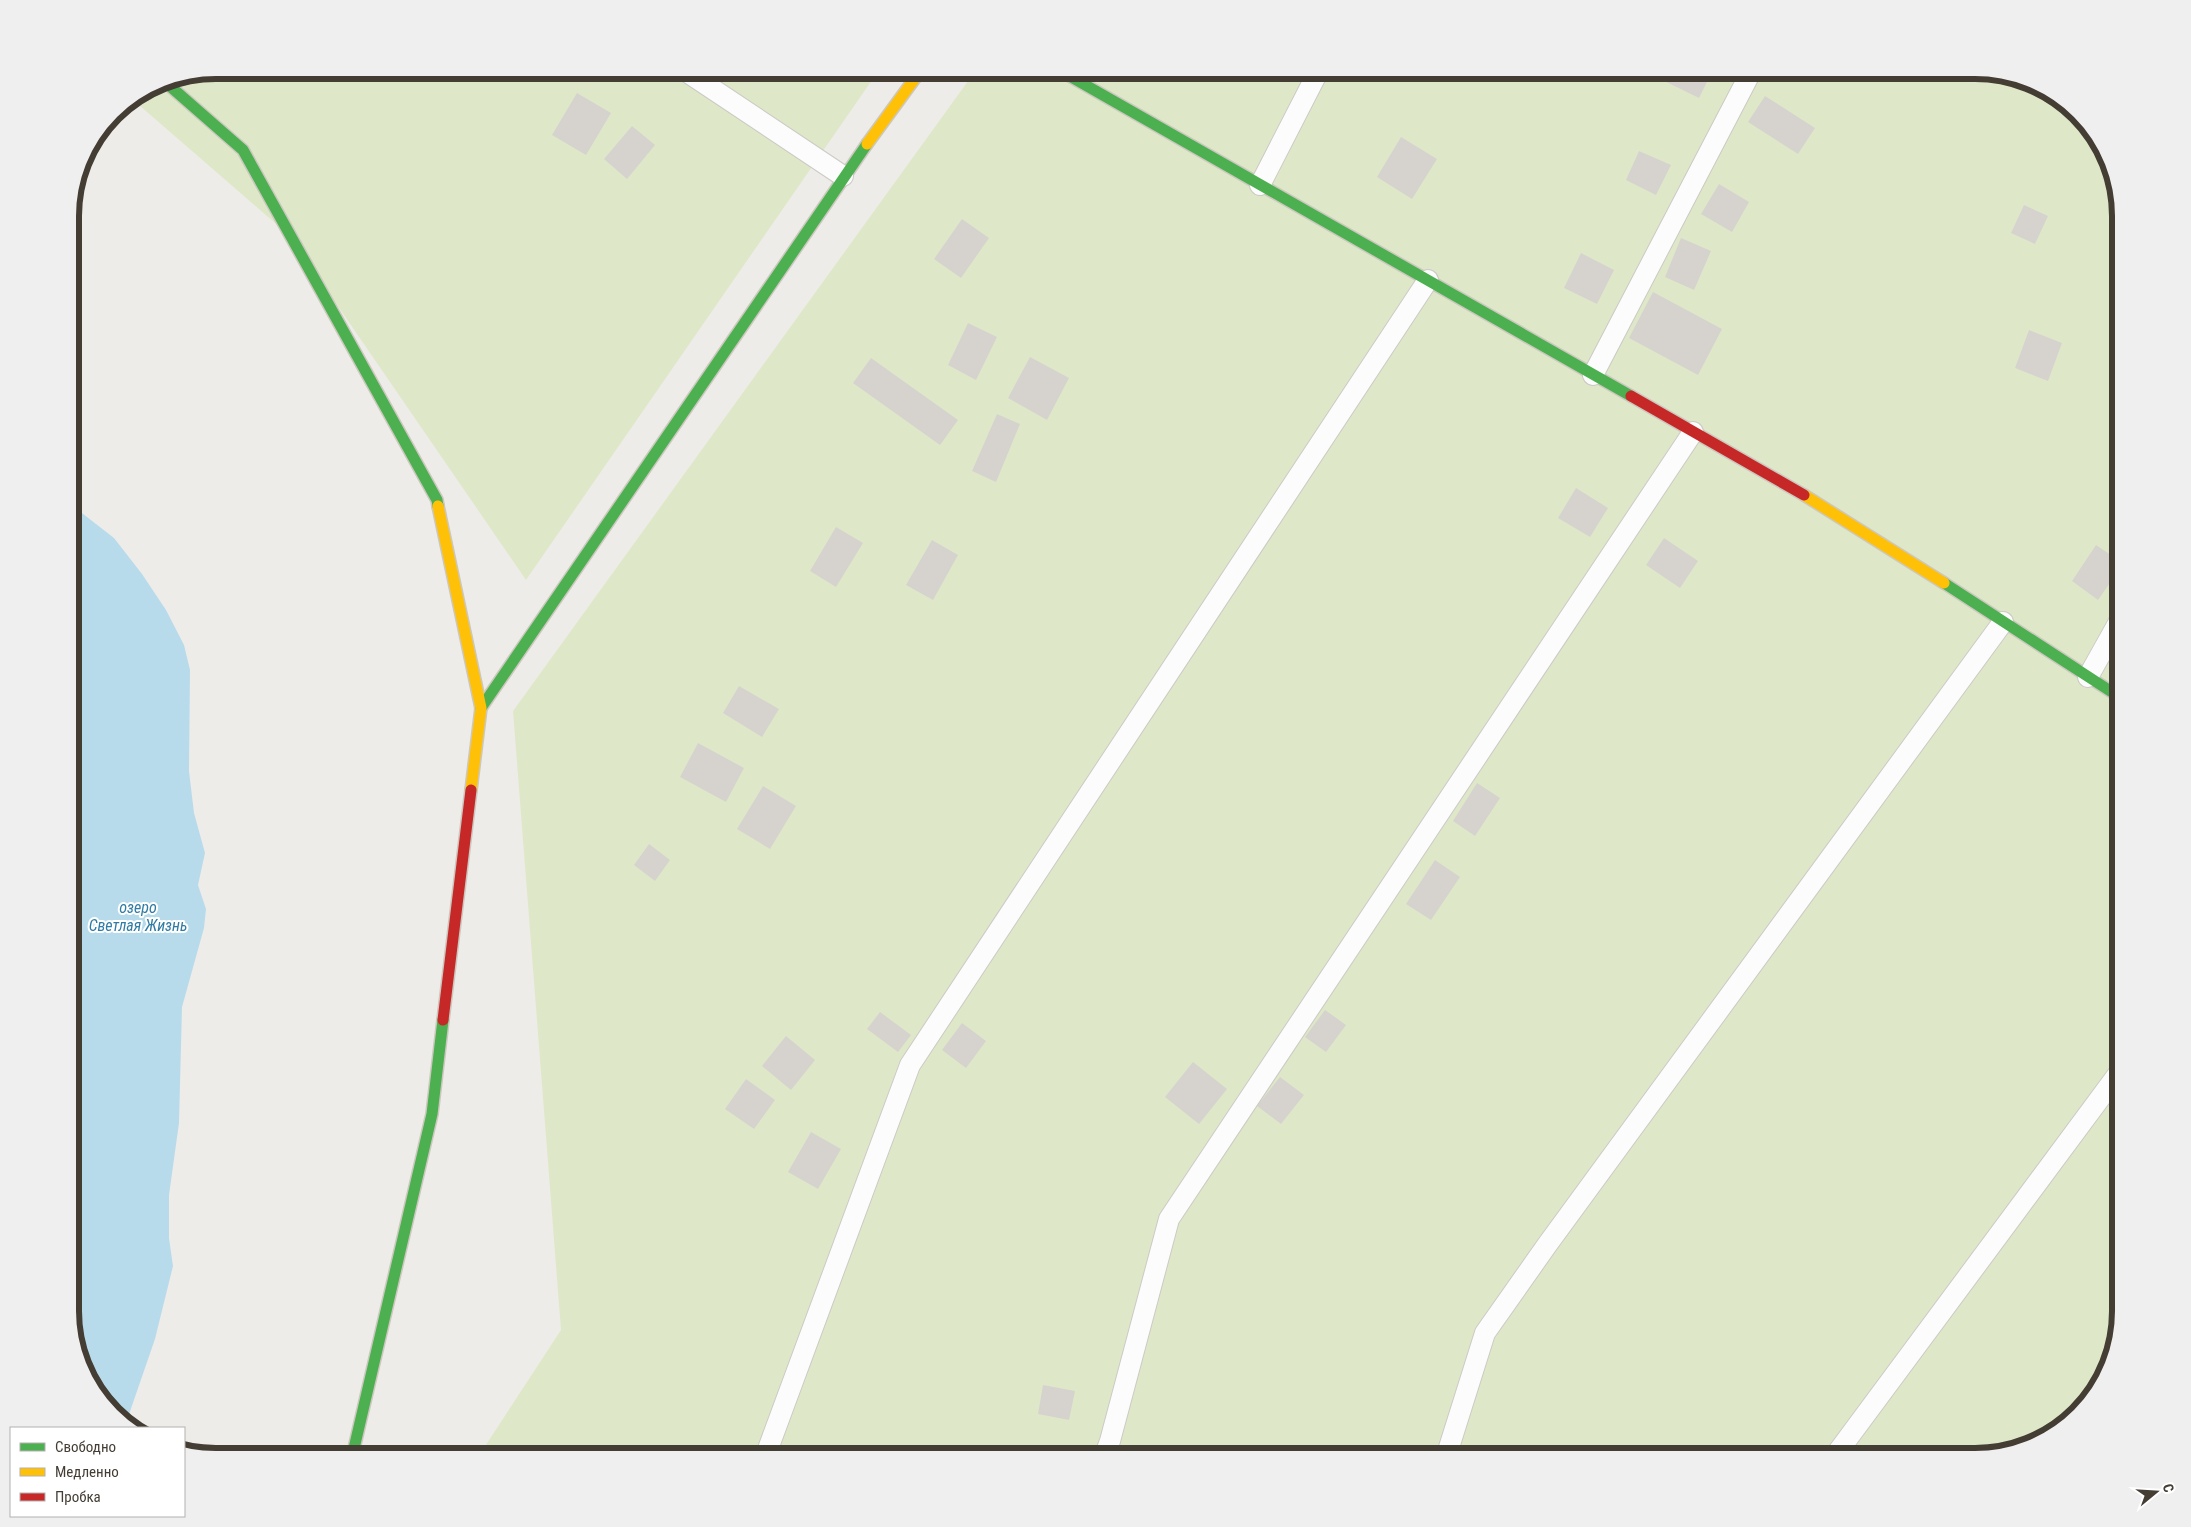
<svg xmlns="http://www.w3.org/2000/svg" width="2191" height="1527" viewBox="0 0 2191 1527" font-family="'Roboto Condensed',sans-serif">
<rect width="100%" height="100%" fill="#eeece8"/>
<g fill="#dee8c8">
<polygon points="216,70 879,70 526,580 289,235 132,99 160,81"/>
<polygon points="976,70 1975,70 2056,95 2102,143 2121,215 2121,1312 2096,1392 2048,1438 1976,1457 478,1457 561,1330 513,711"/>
</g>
<polygon fill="#b8dbec" points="70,506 78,510 114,538 142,574 166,610 184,645 190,670 189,771 194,813 205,853 198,885 206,909 204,928 182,1007 179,1123 169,1195 169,1238 173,1266 155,1339 126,1423 89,1384 70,1321"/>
<g fill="#d6d3cf">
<polygon points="1656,70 1713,70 1699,98 1654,76"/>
<polygon points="577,93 611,113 586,155 552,135"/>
<polygon points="1765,96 1815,128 1798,154 1748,122"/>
<polygon points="632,126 655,145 627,179 604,159"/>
<polygon points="1401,137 1437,159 1412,199 1377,177"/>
<polygon points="1639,151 1671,165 1656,195 1626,180"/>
<polygon points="2108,167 2110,175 2113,186 2102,179"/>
<polygon points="1719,184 1749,202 1732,232 1701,214"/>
<polygon points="2024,205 2048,216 2035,244 2011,233"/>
<polygon points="962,219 989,238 961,278 934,259"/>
<polygon points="1681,238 1711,251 1694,290 1665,277"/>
<polygon points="1581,253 1614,270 1597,304 1564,288"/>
<polygon points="1653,292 1722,329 1698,375 1629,338"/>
<polygon points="968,323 997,337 976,380 948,365"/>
<polygon points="2029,330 2062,343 2048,381 2015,368"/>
<polygon points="1030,357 1069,378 1047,420 1008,398"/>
<polygon points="871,358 958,420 940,445 853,383"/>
<polygon points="997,414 1020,424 996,482 972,471"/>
<polygon points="1576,488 1608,508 1590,537 1558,518"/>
<polygon points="836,527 863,543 836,587 810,571"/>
<polygon points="1664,538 1698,561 1680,588 1646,565"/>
<polygon points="932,540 958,555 933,600 906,585"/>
<polygon points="2096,545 2121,562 2121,567 2098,600 2072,581"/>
<polygon points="739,686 779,709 762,737 723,713"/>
<polygon points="698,743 744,768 726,802 680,777"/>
<polygon points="1477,783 1500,798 1475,836 1453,821"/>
<polygon points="763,786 796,806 770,849 737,829"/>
<polygon points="649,844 670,860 655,881 634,865"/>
<polygon points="1435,860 1460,877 1431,920 1406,904"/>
<polygon points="1325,1010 1346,1025 1326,1052 1305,1037"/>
<polygon points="880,1012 911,1035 898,1052 867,1029"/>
<polygon points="962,1023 986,1041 966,1068 942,1050"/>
<polygon points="786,1036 815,1060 791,1090 762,1066"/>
<polygon points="1193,1062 1227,1089 1199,1124 1165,1097"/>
<polygon points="1280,1077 1304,1095 1281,1124 1257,1106"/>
<polygon points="746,1079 775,1100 754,1129 725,1109"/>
<polygon points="811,1132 841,1149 818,1189 788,1172"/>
<polygon points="1043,1385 1075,1391 1069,1420 1038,1414"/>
</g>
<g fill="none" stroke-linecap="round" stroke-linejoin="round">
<g stroke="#cccac5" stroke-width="22">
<g id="lane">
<polyline points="684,70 843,176"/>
<polyline points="1260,185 1319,70"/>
<polyline points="1593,375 1752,70"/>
<polyline points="2088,677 2121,618"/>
<polyline points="765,1457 910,1065 1428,280"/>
<polyline points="1104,1457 1110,1441 1169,1219 1693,432"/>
<polyline points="1446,1457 1485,1333 1547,1245 2003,622"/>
<polyline points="1834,1457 2121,1070"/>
</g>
</g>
<g stroke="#cdc8bf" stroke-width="14">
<g id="fast">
<polyline points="1059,70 1631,396"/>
<polyline points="163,80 243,150 437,500 438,506"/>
<polyline points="1944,583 2121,698"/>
<polyline points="481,708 867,144"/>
<polyline points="352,1457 432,1114 443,1020"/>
</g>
</g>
<g stroke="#cdc8bf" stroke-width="14">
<g id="slow">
<polyline points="867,144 921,70"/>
<polyline points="1804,495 1944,583"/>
<polyline points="438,506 481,708 471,790"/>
</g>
</g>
<g stroke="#cdc8bf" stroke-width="14">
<g id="jam">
<polyline points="1631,396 1804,495"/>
<polyline points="443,1020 471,790"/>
</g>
</g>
<use href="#lane" stroke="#fcfcfc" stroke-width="20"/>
<use href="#fast" stroke="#4caf50" stroke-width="11"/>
<use href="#slow" stroke="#ffc107" stroke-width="11"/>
<use href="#jam" stroke="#c62828" stroke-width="11"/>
</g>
<g text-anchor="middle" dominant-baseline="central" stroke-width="4" stroke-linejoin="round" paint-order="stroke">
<g font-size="16" font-style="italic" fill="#2f7ba4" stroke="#fff">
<text x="138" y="907">озеро<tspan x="138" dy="18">Светлая Жизнь</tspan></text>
</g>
</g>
<path d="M0 0H2191V1527H0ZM216 79H1975A137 137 0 0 1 2112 216V1311A137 137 0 0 1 1975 1448H216A137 137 0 0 1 79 1311V216A137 137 0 0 1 216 79Z" fill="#f0efef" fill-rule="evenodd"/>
<path fill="none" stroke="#443d34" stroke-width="6" d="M216 79H1975A137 137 0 0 1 2112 216V1311A137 137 0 0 1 1975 1448H216A137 137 0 0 1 79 1311V216A137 137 0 0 1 216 79Z"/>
<rect x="10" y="1427" width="175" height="90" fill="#ffffff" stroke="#b4b1ae"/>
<rect x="20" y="1443" width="25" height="8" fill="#4caf50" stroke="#b4b1ae"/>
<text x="55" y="1452" font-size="15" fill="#443d34">Свободно</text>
<rect x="20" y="1468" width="25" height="8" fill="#ffc107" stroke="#b4b1ae"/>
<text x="55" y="1477" font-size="15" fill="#443d34">Медленно</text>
<rect x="20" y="1493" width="25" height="8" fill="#c62828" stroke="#b4b1ae"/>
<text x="55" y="1502" font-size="15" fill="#443d34">Пробка</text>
<g transform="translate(2156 1492) rotate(72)" stroke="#ffffff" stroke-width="4" paint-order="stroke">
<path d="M0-4L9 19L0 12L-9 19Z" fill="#443d34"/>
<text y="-8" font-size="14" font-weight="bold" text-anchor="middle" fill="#443d34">С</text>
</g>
</svg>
